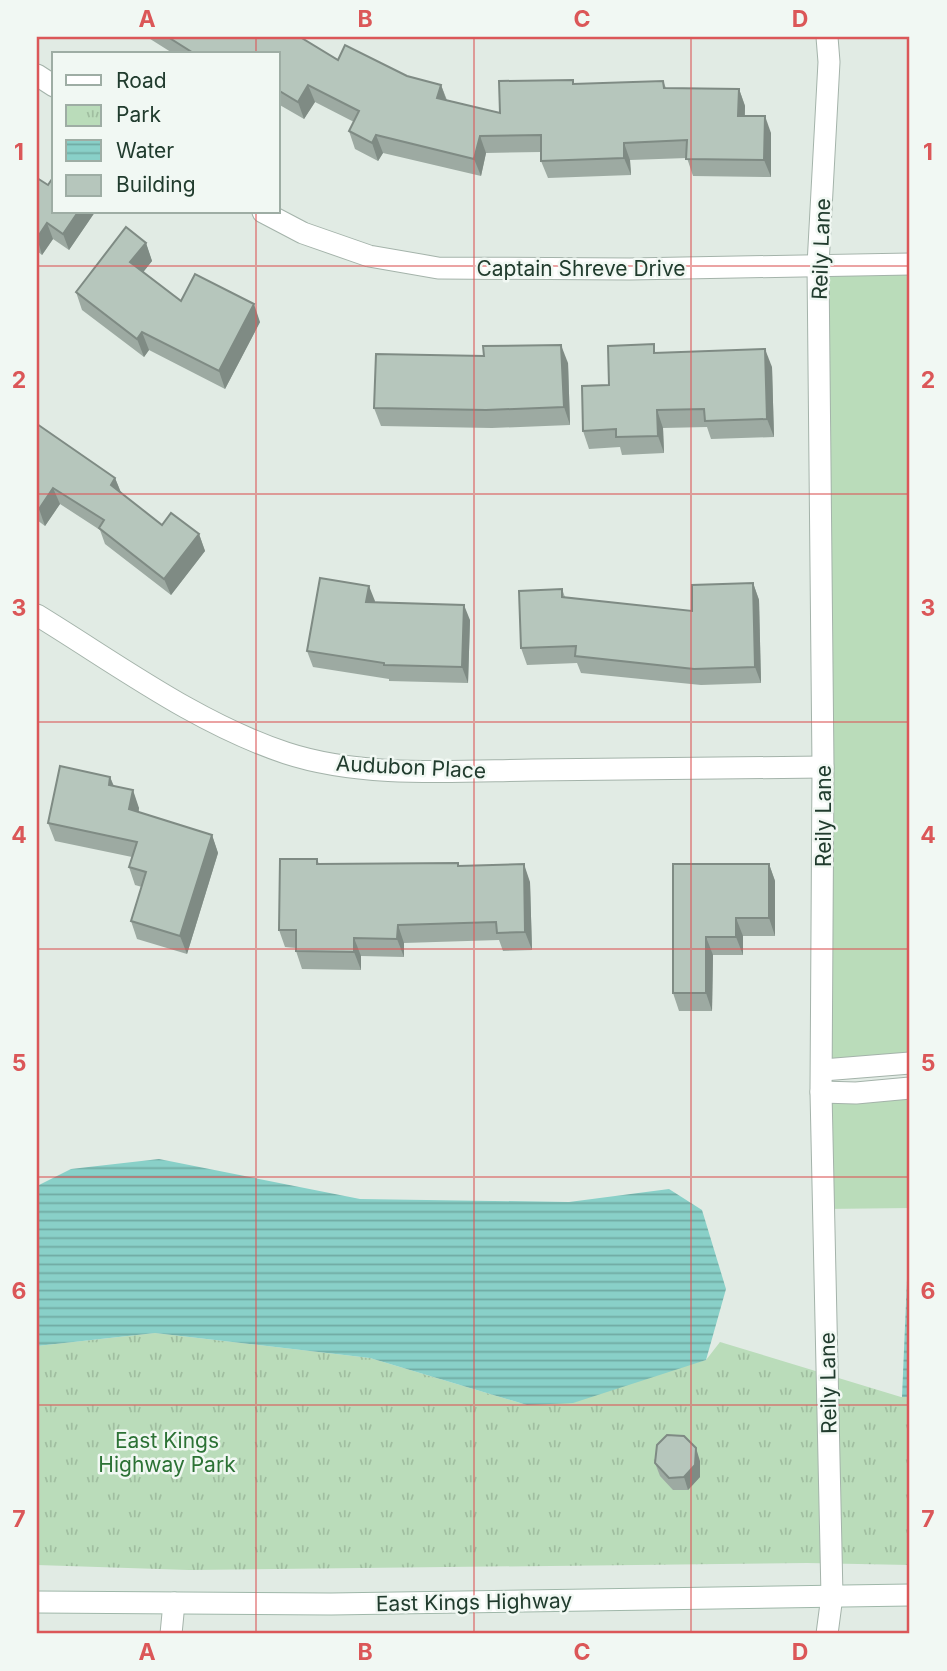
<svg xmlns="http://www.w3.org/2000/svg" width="947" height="1671" viewBox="0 0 947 1671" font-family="Inter,sans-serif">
<defs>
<pattern id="park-tufts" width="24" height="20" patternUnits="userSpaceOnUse" patternTransform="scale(1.75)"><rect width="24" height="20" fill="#badcba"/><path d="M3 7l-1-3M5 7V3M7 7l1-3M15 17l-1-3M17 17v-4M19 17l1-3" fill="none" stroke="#a0bea0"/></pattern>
<pattern id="water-rules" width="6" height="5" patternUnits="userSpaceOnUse" patternTransform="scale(1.75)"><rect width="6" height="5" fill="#89d0c8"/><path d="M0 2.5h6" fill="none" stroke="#70aaa3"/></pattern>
</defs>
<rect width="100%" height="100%" fill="#e1ebe4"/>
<g fill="#badcba">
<polygon points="818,265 910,270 910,904 908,918 910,920 910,1063 823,1070"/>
<polygon points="910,1088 910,1208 824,1209 821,1092"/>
</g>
<polygon fill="url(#park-tufts)" points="155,1333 370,1358 527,1405 706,1360 720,1342 901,1397 910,1397 910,1565 807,1563 189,1570 37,1565 37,1346"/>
<g fill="url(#water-rules)">
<polygon points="159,1159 360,1199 569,1202 669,1189 702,1210 726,1289 706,1360 573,1403 527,1405 370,1358 155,1333 37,1346 37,1186 71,1169"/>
<polygon points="910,1208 910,1397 902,1397"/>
</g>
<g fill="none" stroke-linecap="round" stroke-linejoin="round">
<g stroke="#a4b3aa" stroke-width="23">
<g id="minor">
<polyline points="827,37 829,62 818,265 823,767 821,1092 832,1596 827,1634"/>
<polyline points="37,75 54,86"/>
<polyline points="263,212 303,233 369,256 438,268 630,269 910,264"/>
<path d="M37,615C117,664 196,723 286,753C362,778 453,771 532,770C629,769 726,768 823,767"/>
<polyline points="823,1070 910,1063"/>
<polyline points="821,1092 856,1093 910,1088"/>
<polyline points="171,1634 174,1603"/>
</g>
</g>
<g stroke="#9fb7a9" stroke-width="23">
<polyline id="secondary" points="37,1602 331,1604 910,1595"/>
</g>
<use href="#minor" stroke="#fff" stroke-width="21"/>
<use href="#secondary" stroke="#fff" stroke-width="21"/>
</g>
<g fill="#9daaa2">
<polygon points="147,37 303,37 302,38 338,60 441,85 447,100 500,113 573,80 574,84 663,81 666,88 739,89 745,106 745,116 771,133 771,177 693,176 687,158 630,160 631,175 548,178 541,161 541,152 486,153 481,176 383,153 378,161 355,149 349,131 354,122 315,102 304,119 278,104 278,54 174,54"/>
<polygon points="37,178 54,212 95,212 69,250 53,239 42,255 37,251"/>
<polygon points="146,243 152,261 143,272 181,301 260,322 225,389 149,350 144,357 82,310 76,292"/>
<polygon points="657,352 772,367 774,437 711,439 707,427 663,428 664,453 622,455 620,447 589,449 583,431 609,385"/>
<polygon points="568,363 570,425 492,428 381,426 374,408"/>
<polygon points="37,424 115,478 121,493 162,525 199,534 205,551 171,595 105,544 100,530 60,504 45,526 37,520"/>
<polygon points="753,583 759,600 761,683 701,685 581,673 577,663 527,665 521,648 562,589 565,597 692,611"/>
<polygon points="375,601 374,602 470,620 468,683 389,681 389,679 313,667 307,651"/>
<polygon points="110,777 114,786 139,808 139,812 212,835 218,853 187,954 137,939 131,921 142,887 135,885 129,867 132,857 55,841 48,823"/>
<polygon points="317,859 319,864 459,866 530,882 532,950 503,951 499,940 404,943 404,957 361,956 361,970 302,969 296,951 296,948 285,947 279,930"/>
<polygon points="673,864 769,864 775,881 775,936 743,936 743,955 713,955 712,1011 679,1011 673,993"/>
<polygon points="700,1461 700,1477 688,1490 673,1490 660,1476 655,1463"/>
</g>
<g fill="#7f8b84">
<polygon points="308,85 315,102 304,119 298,102"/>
<polygon points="441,85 447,102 437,98"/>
<polygon points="739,89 745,106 744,134 738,116"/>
<polygon points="765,116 771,133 771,177 764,160"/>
<polygon points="376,135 383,153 378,161 372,143"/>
<polygon points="480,136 486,153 481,176 474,159"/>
<polygon points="624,143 630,160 631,175 624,158"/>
<polygon points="78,212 95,212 69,250 63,234"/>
<polygon points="47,223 53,239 42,255 37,238"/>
<polygon points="146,243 152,261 137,280 130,262"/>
<polygon points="254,304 260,322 225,389 219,371"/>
<polygon points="142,332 149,350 144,357 137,339"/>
<polygon points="561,345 568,363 570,425 564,407"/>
<polygon points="765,349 772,367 774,437 767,419"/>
<polygon points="657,410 663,428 664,453 658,436"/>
<polygon points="115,478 122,495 111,485"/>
<polygon points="53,488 60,504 45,526 39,509"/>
<polygon points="199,534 205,551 171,595 164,579"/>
<polygon points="753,583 759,600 761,683 755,667"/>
<polygon points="369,586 375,601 372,618 366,602"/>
<polygon points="464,605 470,620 468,683 462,667"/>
<polygon points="110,777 117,795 109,785"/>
<polygon points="133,790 139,808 135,827 129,809"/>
<polygon points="212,835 218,853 187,954 180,936"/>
<polygon points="524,864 530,882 532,950 525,932"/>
<polygon points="769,864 775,881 775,936 769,918"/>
<polygon points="736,918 743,936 743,955 736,937"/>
<polygon points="398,925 404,943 404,957 397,939"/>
<polygon points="706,937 713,955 712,1011 706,993"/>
<polygon points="354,938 361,956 361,970 354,952"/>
<polygon points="696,1448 700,1461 700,1477 688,1490 684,1477"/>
</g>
<g fill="#b6c6bc" stroke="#7f8b84" stroke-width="2">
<polygon points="168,37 300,37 338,60 345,45 407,76 441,85 437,98 500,113 499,81 573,80 573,84 663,81 664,88 739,89 738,116 765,116 764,160 686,159 687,140 624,143 624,158 541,161 541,135 480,136 474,159 376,135 372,143 349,131 359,111 308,85 298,102 278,90 278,54 195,54"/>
<polygon points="54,176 54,212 78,212 63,234 47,223 37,238 37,178 48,185"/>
<polygon points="126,227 146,243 130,262 181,301 195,274 254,304 219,371 142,332 137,339 76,292"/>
<polygon points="654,344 654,353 765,349 767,419 705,421 704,409 657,410 658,436 616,437 616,429 583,431 582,386 609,385 608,346"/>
<polygon points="561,345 564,407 486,410 374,408 376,354 484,356 483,346"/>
<polygon points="37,424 115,478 111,485 162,525 171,513 199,534 164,579 99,528 104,520 53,488 39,509 37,508"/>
<polygon points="320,578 369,586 366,602 464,605 462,667 384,665 384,663 307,651"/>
<polygon points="753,583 755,667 694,669 575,656 576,646 521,648 519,591 562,589 562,597 692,611 692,585"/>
<polygon points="60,766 110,777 109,785 133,790 129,809 212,835 180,936 131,921 146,872 129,867 137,842 48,823"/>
<polygon points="280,859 317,859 317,864 458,863 458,866 524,864 525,932 497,933 496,922 398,925 397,939 354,938 354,952 296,951 296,930 279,930"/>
<polygon points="673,864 769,864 769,918 736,918 736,937 706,937 706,993 673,993"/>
<polygon points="667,1435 684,1436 696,1448 695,1465 684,1477 669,1478 655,1463 657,1445"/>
</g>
<path fill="none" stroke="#db5758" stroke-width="2" stroke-opacity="0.55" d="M256,37V54M474,37V1634M691,37V1634M256,212V1634M37,266H910M37,494H910M37,722H910M37,949H910M37,1177H910M37,1405H910"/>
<g text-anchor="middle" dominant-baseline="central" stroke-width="5" stroke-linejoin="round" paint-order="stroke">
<g font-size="21" fill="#213c2e" stroke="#f1f8f3">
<text transform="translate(821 249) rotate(-88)">Reily Lane</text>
<text x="581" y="268">Captain Shreve Drive</text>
<text transform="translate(411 767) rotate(3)">Audubon Place</text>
<text transform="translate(823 816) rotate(-90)">Reily Lane</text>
<text transform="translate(828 1383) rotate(-91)">Reily Lane</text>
<text transform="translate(474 1602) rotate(-1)">East Kings Highway</text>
</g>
<g font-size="21" fill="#2c7235" stroke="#f1f8f3">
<text x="167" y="1440">East Kings<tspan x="167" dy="24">Highway Park</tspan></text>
</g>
</g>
<rect width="947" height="1671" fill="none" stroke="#f1f8f3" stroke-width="77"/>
<rect x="52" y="52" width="228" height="161" fill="#f1f8f3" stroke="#9eada4" stroke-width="2"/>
<rect x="66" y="75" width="35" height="10" fill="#ffffff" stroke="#9eada4" stroke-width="2"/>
<text x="116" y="88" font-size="21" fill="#213c2e">Road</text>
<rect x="66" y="105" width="35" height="21" fill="url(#park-tufts)" stroke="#9eada4" stroke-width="2"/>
<text x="116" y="122" font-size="21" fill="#213c2e">Park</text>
<rect x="66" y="140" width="35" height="21" fill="url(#water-rules)" stroke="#9eada4" stroke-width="2"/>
<text x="116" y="158" font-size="21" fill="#213c2e">Water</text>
<rect x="66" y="175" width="35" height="21" fill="#b6c6bc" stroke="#9eada4" stroke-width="2"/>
<text x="116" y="192" font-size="21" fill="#213c2e">Building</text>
<rect x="38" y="38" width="870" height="1594" fill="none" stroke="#db5758" stroke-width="2.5"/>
<g font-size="23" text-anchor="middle" font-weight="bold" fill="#db5758">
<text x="147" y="27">A</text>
<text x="365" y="27">B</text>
<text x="582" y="27">C</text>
<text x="800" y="27">D</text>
<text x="19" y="160">1</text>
<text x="928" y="160">1</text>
<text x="19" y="388">2</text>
<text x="928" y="388">2</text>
<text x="19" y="616">3</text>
<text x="928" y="616">3</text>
<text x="19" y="843">4</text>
<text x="928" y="843">4</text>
<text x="19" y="1071">5</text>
<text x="928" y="1071">5</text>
<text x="19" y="1299">6</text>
<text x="928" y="1299">6</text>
<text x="19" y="1527">7</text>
<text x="928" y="1527">7</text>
<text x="147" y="1660">A</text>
<text x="365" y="1660">B</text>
<text x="582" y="1660">C</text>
<text x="800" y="1660">D</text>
</g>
</svg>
